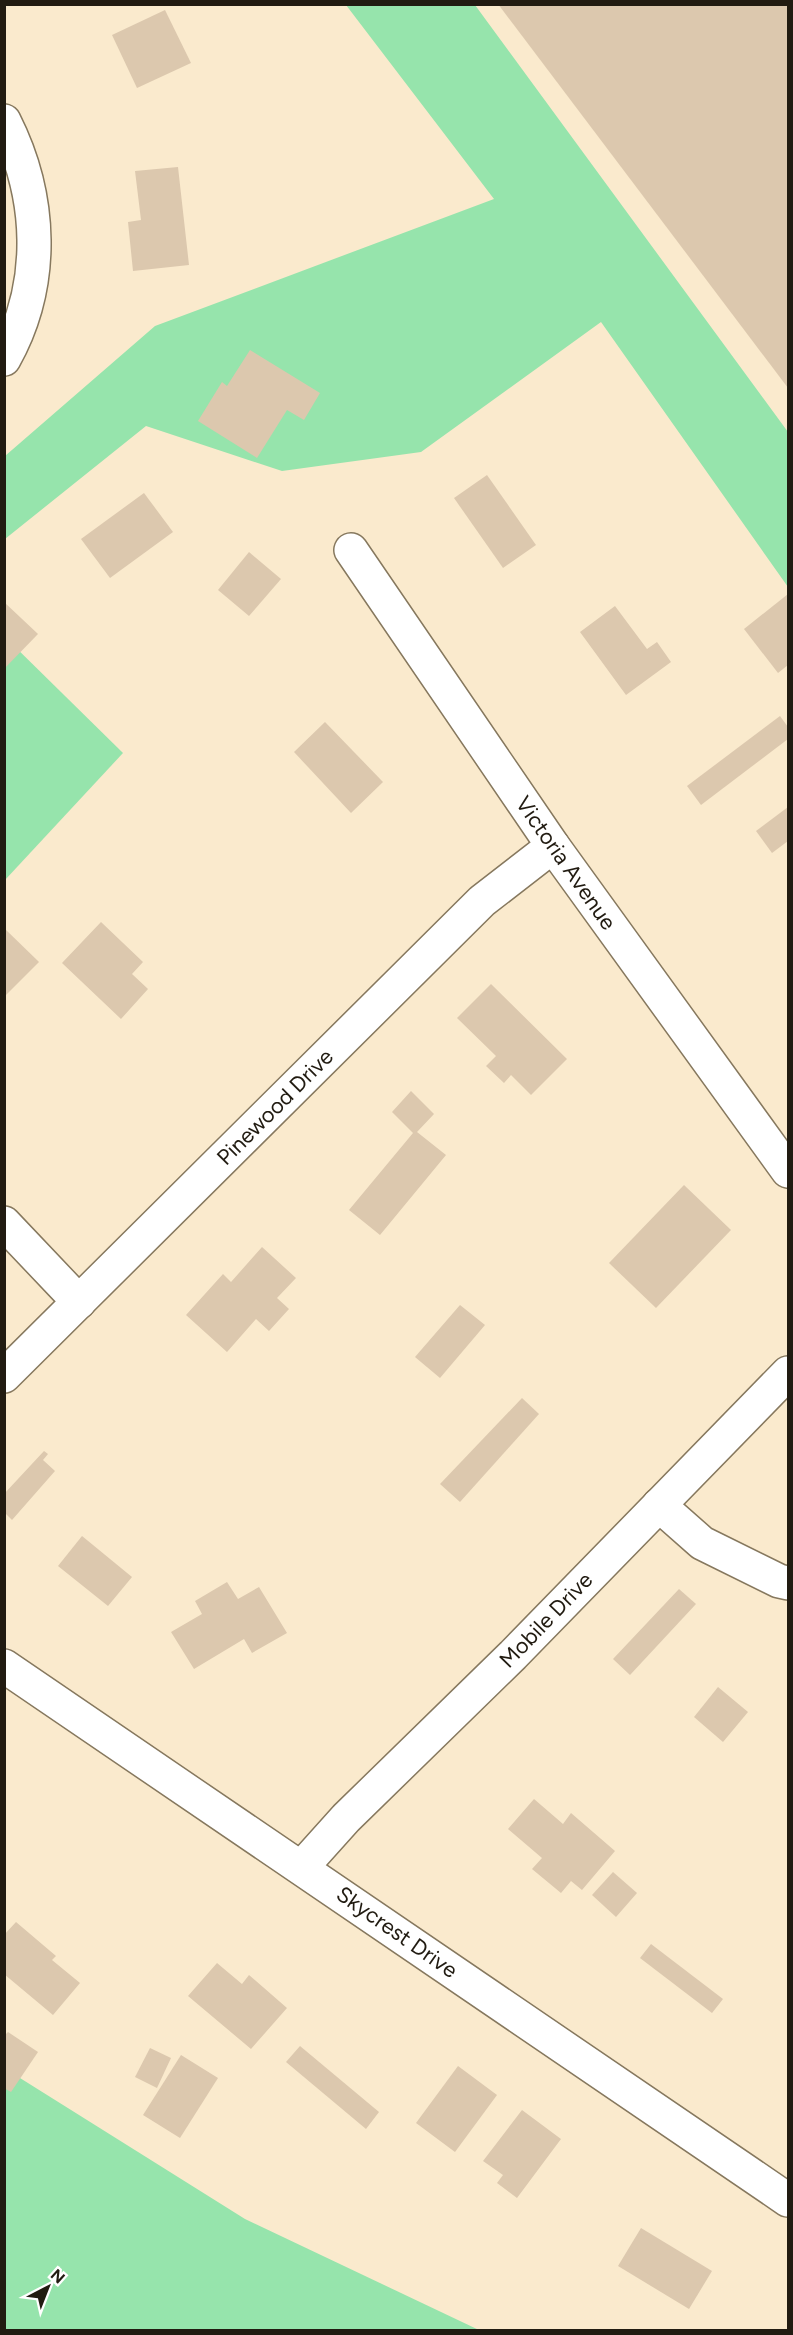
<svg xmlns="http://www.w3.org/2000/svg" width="793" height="2335" viewBox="0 0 793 2335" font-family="Figtree,sans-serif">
<rect width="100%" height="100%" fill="#faeacd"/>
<g fill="#96e4ac">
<polygon points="346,5 475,5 788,432 788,587 601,322 421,452 282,471 146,426 5,539 5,456 155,326 494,199"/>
<polygon points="4,636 123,753 5,880 4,880"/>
<polygon points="4,2068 245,2219 479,2330 5,2330"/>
</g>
<g fill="#dcc8ae">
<polygon points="498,4 788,4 788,388"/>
<polygon points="165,10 191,63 137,88 112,35"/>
<polygon points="178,167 189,265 133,271 128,222 141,220 135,171"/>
<polygon points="250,350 320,393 304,420 287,410 257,458 198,421 222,382 227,386"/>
<polygon points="487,475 536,545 503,568 454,498"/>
<polygon points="144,493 173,532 110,578 81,539"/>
<polygon points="249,552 281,579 249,616 218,590"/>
<polygon points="788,594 788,665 778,673 744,629"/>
<polygon points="4,602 38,634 4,669"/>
<polygon points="615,606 647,649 657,642 671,662 626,695 580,632"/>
<polygon points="780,716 788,727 788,739 701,805 687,786"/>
<polygon points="325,722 383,782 351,813 294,752"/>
<polygon points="788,807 788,841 772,853 756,831"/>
<polygon points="101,922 143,962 132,974 148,989 121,1019 62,963"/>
<polygon points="4,928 39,962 4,997"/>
<polygon points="491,984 567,1059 531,1095 511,1075 504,1083 486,1066 496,1056 457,1018"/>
<polygon points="411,1091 434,1114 417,1132 446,1155 380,1235 349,1210 413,1133 392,1112"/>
<polygon points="684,1185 731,1230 656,1308 609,1263"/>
<polygon points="262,1247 296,1278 277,1298 289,1309 269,1331 256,1319 227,1352 186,1315 223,1274 231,1282"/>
<polygon points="460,1305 485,1325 440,1378 415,1357"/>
<polygon points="522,1398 539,1414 460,1502 440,1484"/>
<polygon points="44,1451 48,1454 43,1460 55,1471 12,1520 4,1512 4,1494"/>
<polygon points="82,1536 132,1577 108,1606 58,1566"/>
<polygon points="227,1582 238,1599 259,1587 287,1633 252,1653 244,1639 194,1669 171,1632 202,1614 195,1601"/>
<polygon points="679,1589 696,1604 630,1675 613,1659"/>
<polygon points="718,1687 748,1712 723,1742 694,1717"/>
<polygon points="534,1799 563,1824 571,1813 615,1851 582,1890 571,1881 561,1893 532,1869 542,1858 508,1829"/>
<polygon points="613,1872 637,1893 616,1917 592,1895"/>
<polygon points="16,1922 56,1956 52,1960 80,1983 53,2015 4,1974 4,1935"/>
<polygon points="651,1944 723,1999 712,2013 640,1958"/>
<polygon points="217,1963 242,1984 249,1975 287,2008 251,2049 188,1996"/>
<polygon points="8,2032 38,2052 11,2092 4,2088 4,2036"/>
<polygon points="300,2046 379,2112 366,2129 286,2062"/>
<polygon points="150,2048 171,2058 157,2088 135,2077"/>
<polygon points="181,2055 218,2078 180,2138 143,2115"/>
<polygon points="458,2066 497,2095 455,2152 416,2123"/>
<polygon points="522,2110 561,2139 517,2198 497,2183 503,2175 483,2161"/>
<polygon points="641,2228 712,2271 689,2309 618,2266"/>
</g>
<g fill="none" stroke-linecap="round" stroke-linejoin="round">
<g stroke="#86785e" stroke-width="36">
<g id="minor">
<path d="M4,121C42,196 46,284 4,359"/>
<polyline points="351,550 553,846 788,1171"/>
<polyline points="4,1223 79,1302"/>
<polyline points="4,1376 482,901 553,846"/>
<polyline points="659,1505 702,1543 779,1581 788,1583"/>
<polyline points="4,1666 788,2200"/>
<polyline points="302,1867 346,1818 513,1655 788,1373"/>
</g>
</g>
<use href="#minor" stroke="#fff" stroke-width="33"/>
</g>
<g text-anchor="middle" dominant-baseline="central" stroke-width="4.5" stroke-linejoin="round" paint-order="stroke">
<g font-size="22" fill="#211b11" stroke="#fff">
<text transform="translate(566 863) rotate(55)">Victoria Avenue</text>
<text transform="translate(275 1107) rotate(-45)">Pinewood Drive</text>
<text transform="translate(546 1620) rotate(-46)">Mobile Drive</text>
<text transform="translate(397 1932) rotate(35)">Skycrest Drive</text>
</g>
</g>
<rect width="793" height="2335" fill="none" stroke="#211b11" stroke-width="12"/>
<g transform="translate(48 2287) rotate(42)" stroke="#ffffff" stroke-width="4.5" paint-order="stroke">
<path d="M0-4.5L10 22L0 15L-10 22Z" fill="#211b11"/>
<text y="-9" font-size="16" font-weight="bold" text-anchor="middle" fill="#211b11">N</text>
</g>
</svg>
